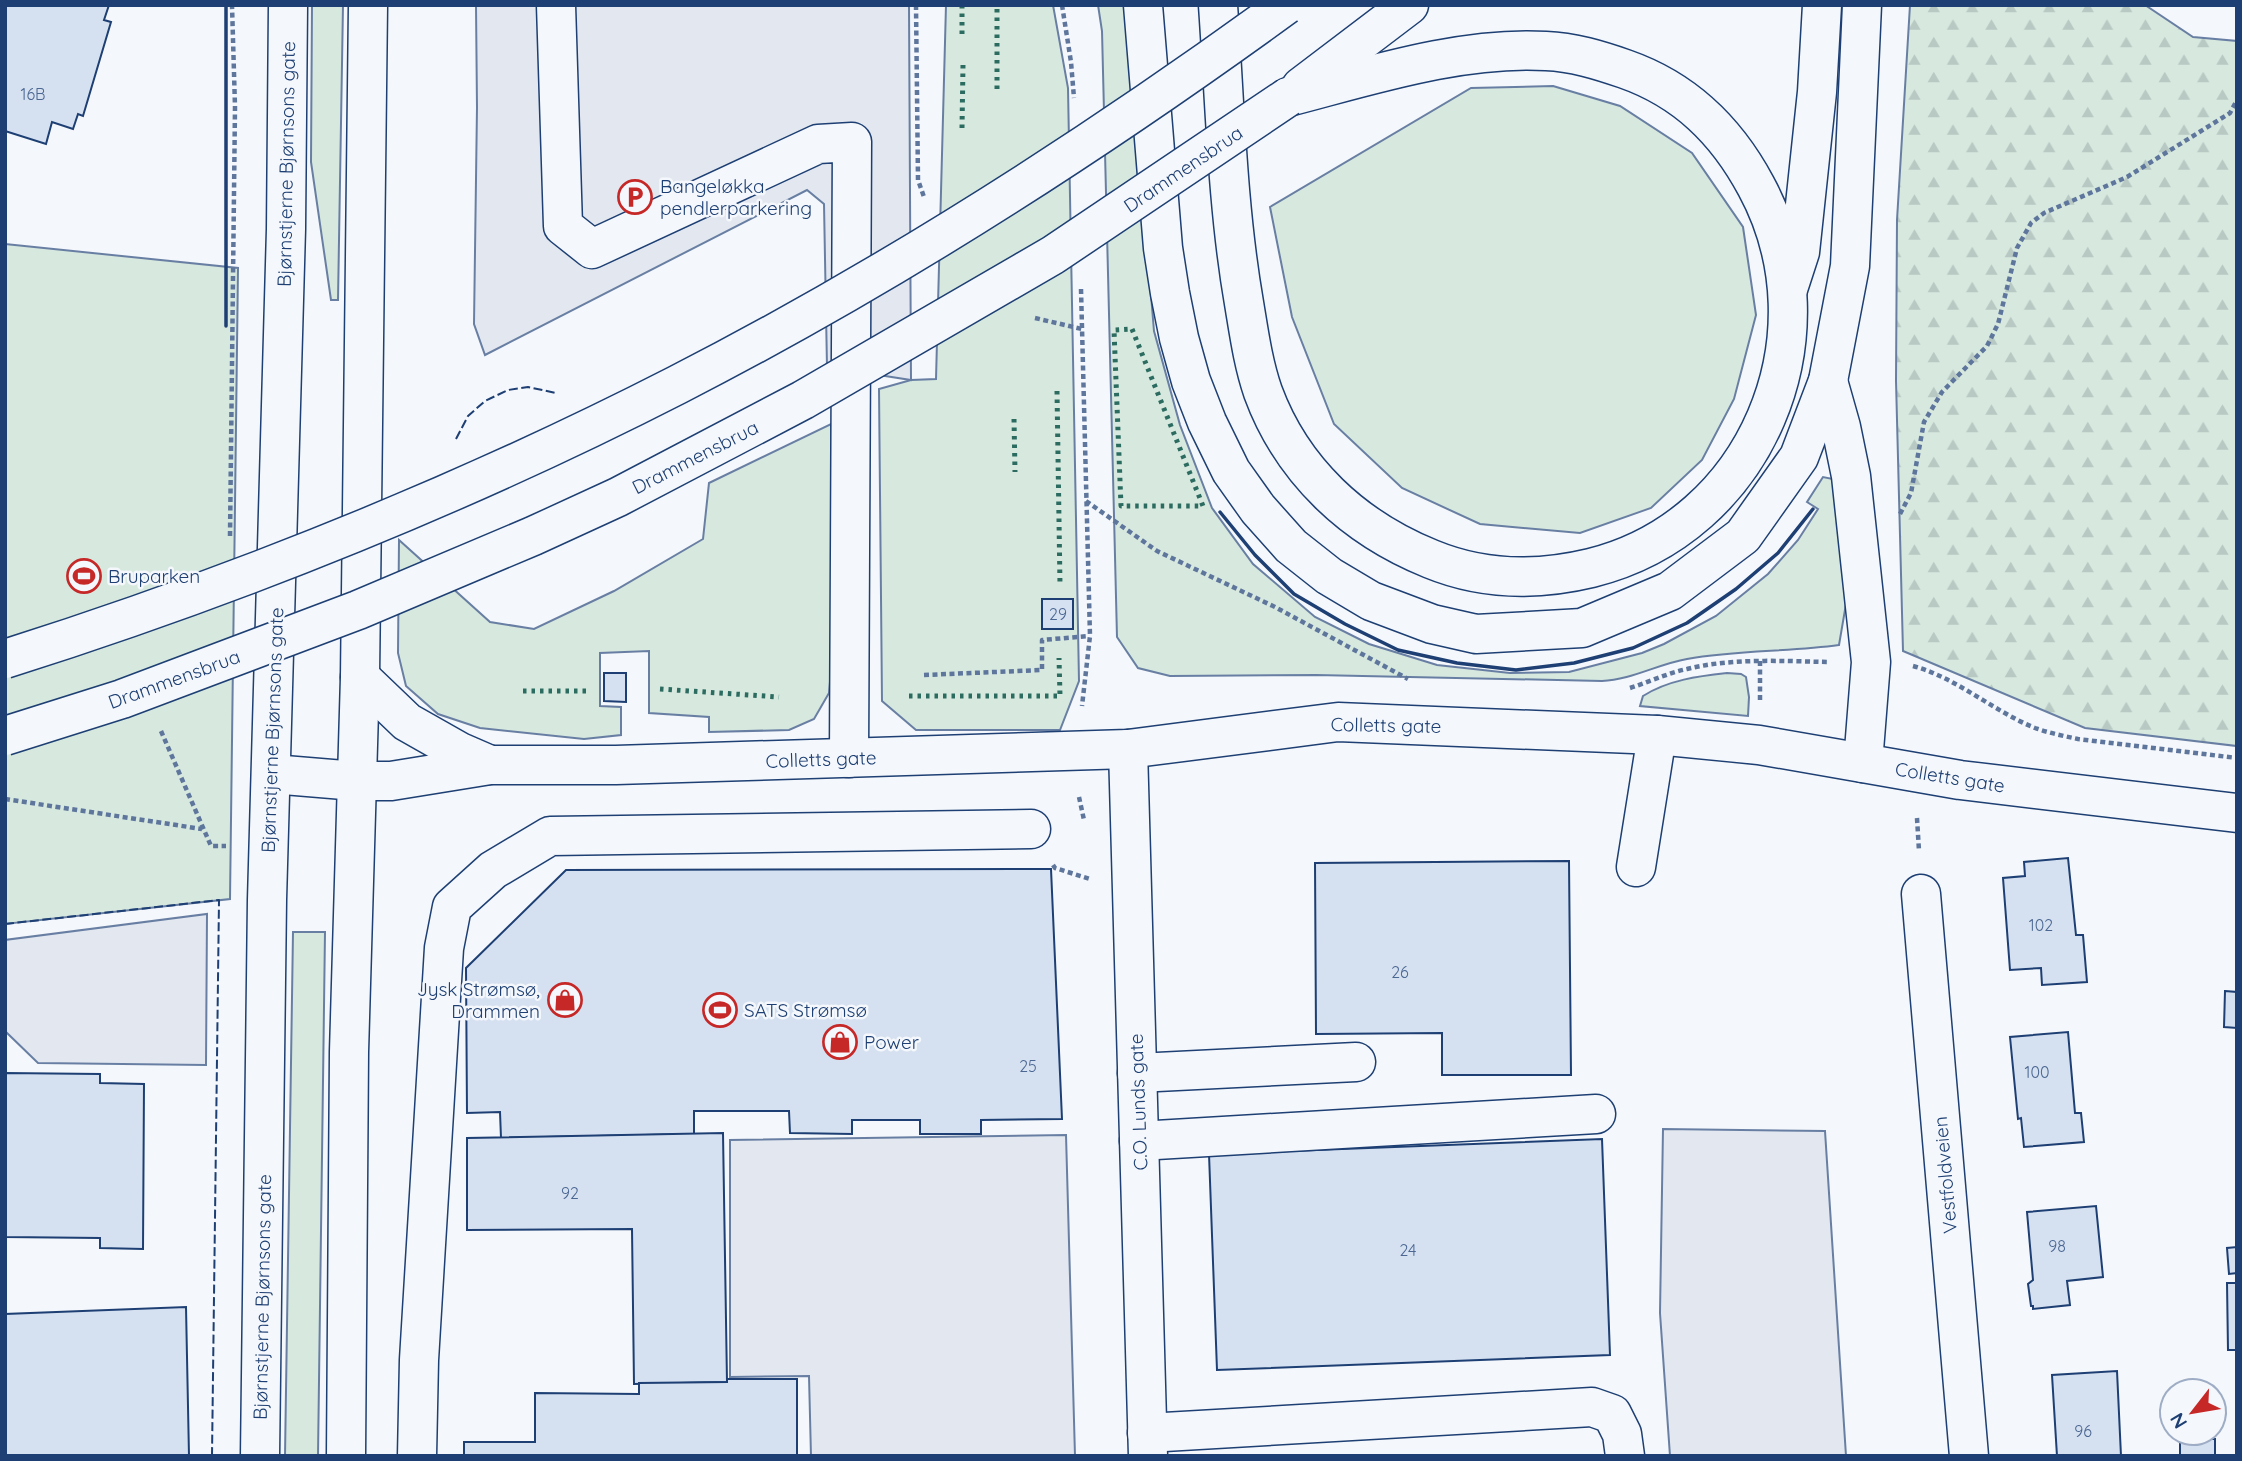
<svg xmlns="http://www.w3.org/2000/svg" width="2242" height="1461" viewBox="0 0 2242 1461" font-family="Quicksand,sans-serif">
<defs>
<pattern id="forest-firs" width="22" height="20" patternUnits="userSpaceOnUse" patternTransform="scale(1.75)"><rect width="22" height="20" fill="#d7e8df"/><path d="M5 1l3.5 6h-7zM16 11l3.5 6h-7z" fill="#b8c8c3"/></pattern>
</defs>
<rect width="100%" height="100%" fill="#f4f7fb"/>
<g fill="#d7e8df" stroke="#687fa3" stroke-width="2">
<polygon points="312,5 343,5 338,300 331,300 311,162"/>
<polygon points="946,5 1053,5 1068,88 1079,681 1060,730 916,730 882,701 879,389 911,380 936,379"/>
<path d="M1098,5H1127L1154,331L1180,425L1212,508L1253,564L1315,617L1369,644L1437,665L1510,673L1569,672L1642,653L1664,644L1716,616L1768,574L1798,540L1818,509L1807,502L1823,477L1833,479L1846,604L1839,645C1789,652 1737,650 1687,659C1658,664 1631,680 1602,681L1316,675L1170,676L1138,668L1117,637L1102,31Z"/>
<polygon points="1553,86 1620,106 1692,153 1743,227 1756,315 1734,399 1702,460 1651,508 1580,533 1480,524 1402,488 1334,424 1292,317 1270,207 1471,88"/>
<polygon points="5,244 238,268 230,899 5,924"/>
<polygon points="831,424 836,613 829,693 814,719 789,730 709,732 709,717 649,713 649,651 600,653 600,706 621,707 621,735 584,739 480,728 438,714 406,686 398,653 399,540 490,622 534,629 614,591 703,539 709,483"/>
<path d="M1727,673L1741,674L1746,677L1749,697L1748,716L1640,706L1643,696C1668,680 1699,676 1727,673Z"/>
<polygon points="293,932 325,932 318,1456 285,1456"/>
</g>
<polygon fill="url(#forest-firs)" stroke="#687fa3" stroke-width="2" points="1910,5 2145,5 2193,37 2237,41 2237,746 2085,728 1903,651 1896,381 1897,220"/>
<g fill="#e3e8f0" stroke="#687fa3" stroke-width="2">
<polygon points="476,5 909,5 911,380 827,367 824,204 807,190 485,355 474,324 477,107"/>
<polygon points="207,914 206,1065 38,1063 5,1031 5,940"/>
<polygon points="1663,1129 1825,1131 1846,1456 1670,1456 1660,1313"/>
<polygon points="1066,1135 1075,1456 811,1456 809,1376 730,1377 730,1140"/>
</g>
<g fill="#d5e0f0" stroke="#1d3f73" stroke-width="2">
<polygon points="5,5 109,5 104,20 111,22 83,116 78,114 73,129 52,122 46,144 5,131"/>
<rect x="1042" y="599" width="31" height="30"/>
<polygon points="604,673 626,673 626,702 604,701"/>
<polygon points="2068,858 2076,935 2083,935 2087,982 2042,985 2041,968 2010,970 2003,878 2025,876 2024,862"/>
<polygon points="1569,861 1571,1075 1442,1075 1442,1033 1316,1034 1315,863"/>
<polygon points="1051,869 1062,1119 981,1120 981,1134 920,1134 920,1120 852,1120 852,1134 790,1133 789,1111 694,1111 694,1134 501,1138 500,1112 467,1113 466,968 566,870"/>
<polygon points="2225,991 2237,992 2237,1028 2224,1027"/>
<polygon points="2068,1032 2075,1113 2081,1113 2084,1142 2024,1147 2021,1118 2018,1119 2010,1037"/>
<polygon points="5,1073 100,1074 100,1083 144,1084 143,1249 100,1248 100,1238 5,1237"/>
<polygon points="723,1133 727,1382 634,1384 632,1229 467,1230 467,1138"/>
<polygon points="1602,1139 1610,1355 1217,1370 1209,1154"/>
<polygon points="2096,1206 2103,1277 2067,1281 2070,1305 2033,1309 2033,1306 2031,1306 2028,1284 2033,1280 2027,1212"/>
<polygon points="2237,1247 2237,1273 2229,1274 2227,1248"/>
<polygon points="2227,1283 2237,1283 2237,1350 2228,1350"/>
<polygon points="186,1307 189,1456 5,1456 5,1314"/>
<polygon points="2117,1371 2121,1456 2057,1456 2052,1375"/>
<polygon points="727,1379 797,1379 797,1456 464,1456 464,1442 535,1442 535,1393 639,1394 639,1383 727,1382"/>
<rect x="2180" y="1439" width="35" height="17"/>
</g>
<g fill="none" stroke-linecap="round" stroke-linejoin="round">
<g stroke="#1d3f73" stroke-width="41">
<g id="minor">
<polyline points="556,5 563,226 592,249 818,144 852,142 849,758"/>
<polyline points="1788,289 1800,252 1817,92 1822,5"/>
<polyline points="1828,381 1841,427 1851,476 1871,662 1863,763"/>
<polyline points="360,677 407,722 460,752 490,765"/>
<polyline points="1128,749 1148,1456"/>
<polyline points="272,774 356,781 391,781 490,765 616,765 1128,749 1338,722 1657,735 1759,745 1960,780 2237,813"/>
<polyline points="1636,867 1657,735"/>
<polyline points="1921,894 1969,1456"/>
<polyline points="1137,1073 1356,1062"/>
<polyline points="1139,1141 1596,1114"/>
<polyline points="1147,1433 1592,1407 1612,1414 1622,1434 1625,1456"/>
<polyline points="417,1456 419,1360 444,948 452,907 493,870 550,836 1031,829"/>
</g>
</g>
<g stroke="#1d3f73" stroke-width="41">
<g id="highway">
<polyline points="1143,5 1163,248 1170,293 1179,338 1191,381 1207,422 1231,471 1258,509 1291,546 1329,576 1371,601 1432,624 1476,634 1582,628 1670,591 1743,536 1799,457 1828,381 1850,266 1862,5"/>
<path d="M1218,5C1225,104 1227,205 1244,303C1249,333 1253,363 1263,392C1292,471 1354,528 1431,559C1482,580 1537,581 1591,568C1757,527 1837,335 1756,186C1726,130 1685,90 1625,69C1599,60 1573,52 1546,51C1461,46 1369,76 1288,97"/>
<polyline points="1301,87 1409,5"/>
<polyline points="260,1456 267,900 286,229 288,5"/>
<polyline points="346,1456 349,1052 360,677 368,5"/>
</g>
</g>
<g stroke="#5e769c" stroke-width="4.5" stroke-dasharray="5 3.5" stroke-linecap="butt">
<polyline points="916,5 918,180 924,197"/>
<polyline points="1062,5 1071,62 1074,98"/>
<polyline points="1081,289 1090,636 1082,706"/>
<polyline points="1035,318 1082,329"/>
<polyline points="1086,501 1157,551 1275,607 1408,679"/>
<polyline points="1900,514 1911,493 1924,422 1942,392 1987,346 1998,324 2017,248 2031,223 2044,213 2127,177 2230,113 2237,100"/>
<polyline points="230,536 235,107 232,5"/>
<polyline points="1760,661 1760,702"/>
<path d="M1913,666C1957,678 1993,711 2035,728C2049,733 2064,736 2078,739L2237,758"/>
<polyline points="924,675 1042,670 1042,640 1089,636"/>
<path d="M1630,688C1649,682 1668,673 1687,669C1730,658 1783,661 1828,662"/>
<polyline points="161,731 211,846 226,846"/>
<polyline points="1079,797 1084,820"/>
<polyline points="5,799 202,829"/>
<polyline points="1917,818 1919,851"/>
<polyline points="1053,865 1055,868 1090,879"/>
</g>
<use href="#minor" stroke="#f4f7fb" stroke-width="38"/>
<use href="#highway" stroke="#f4f7fb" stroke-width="38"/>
<g stroke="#1d3f73" stroke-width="41" stroke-linecap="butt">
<g id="highway-bridge">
<path d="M5,659C235,586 462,495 677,385C890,276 1092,146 1286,5"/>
<polyline points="5,736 122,699 358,610 533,536 618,497 803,400 1053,255 1288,97"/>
</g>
</g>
<use href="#highway-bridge" stroke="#f4f7fb" stroke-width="38"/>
<g stroke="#2c6c60" stroke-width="5" stroke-dasharray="3.5 5" stroke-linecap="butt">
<polyline points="962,34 962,5"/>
<polyline points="997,89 997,5"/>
<polyline points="962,128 963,65"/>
<polygon points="1132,329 1203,506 1121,506 1114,330"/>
<polyline points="1057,391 1060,585"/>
<polyline points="1014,419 1015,472"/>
<polyline points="660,689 779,697"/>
<polyline points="523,691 590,691"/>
<polyline points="909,696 1060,696 1059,658"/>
</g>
<g stroke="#1d3f73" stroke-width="2" stroke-dasharray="9 3.5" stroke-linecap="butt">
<polyline points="456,439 468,416 485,401 508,390 528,387 556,393"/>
<polyline points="5,924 219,900 212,1456"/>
</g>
<g stroke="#1d3f73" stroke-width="3.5">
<polyline points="226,5 226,326"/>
<polyline points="1220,512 1255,555 1294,594 1345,624 1398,650 1457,663 1516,670 1574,663 1633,648 1687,623 1736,589 1778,553 1813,509"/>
</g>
</g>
<defs>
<g id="parking-ring" transform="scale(1.75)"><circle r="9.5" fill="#f4f7fb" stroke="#c62828" stroke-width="1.5"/><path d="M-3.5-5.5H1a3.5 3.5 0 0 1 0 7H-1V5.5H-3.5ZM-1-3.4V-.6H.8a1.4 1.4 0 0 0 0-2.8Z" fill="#c62828"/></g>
<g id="stadium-ring" transform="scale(1.75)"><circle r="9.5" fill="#f4f7fb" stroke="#c62828" stroke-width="1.5"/><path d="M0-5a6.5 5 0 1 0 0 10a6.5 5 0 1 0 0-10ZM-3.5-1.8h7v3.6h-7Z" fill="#c62828"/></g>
<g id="shop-ring" transform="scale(1.75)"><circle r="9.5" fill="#f4f7fb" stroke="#c62828" stroke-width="1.5"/><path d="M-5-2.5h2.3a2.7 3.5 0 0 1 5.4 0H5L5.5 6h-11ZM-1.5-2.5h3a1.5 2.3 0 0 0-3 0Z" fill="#c62828"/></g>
</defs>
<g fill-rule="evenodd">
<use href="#parking-ring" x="635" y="197"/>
<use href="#stadium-ring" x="84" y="576"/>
<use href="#shop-ring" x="565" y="1000"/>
<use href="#stadium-ring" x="720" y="1010"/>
<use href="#shop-ring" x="840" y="1042"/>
</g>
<g text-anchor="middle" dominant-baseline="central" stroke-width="5" stroke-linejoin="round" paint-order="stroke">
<g font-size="16" fill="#4b6792">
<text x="33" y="94">16B</text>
<text x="1058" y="614">29</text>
<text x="2041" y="925">102</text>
<text x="1400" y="972">26</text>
<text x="1028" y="1066">25</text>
<text x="2037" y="1072">100</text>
<text x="570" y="1193">92</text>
<text x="2057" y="1246">98</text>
<text x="1408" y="1250">24</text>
<text x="2083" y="1431">96</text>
</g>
<g font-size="19" fill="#1d3f73" stroke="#f4f7fb">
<text transform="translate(286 164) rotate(-89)">Bjørnstjerne Bjørnsons gate</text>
<text transform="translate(1183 169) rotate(-34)">Drammensbrua</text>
<text transform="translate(695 457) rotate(-27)">Drammensbrua</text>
<text transform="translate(174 679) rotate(-20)">Drammensbrua</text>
<text transform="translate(1386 725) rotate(1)">Colletts gate</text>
<text transform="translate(272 730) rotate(-88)">Bjørnstjerne Bjørnsons gate</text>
<text transform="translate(821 759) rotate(-2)">Colletts gate</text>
<text transform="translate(1950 777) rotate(9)">Colletts gate</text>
<text transform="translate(1138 1102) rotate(-92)">C.O. Lunds gate</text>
<text transform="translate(1945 1175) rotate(-95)">Vestfoldveien</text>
<text transform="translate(262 1297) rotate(-89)">Bjørnstjerne Bjørnsons gate</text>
</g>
<g font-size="19" fill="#1d3f73" stroke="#f4f7fb" text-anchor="start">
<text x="660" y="186">Bangeløkka<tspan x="660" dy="22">pendlerparkering</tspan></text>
<text x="108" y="576">Bruparken</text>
<text x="540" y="989" text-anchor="end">Jysk Strømsø,<tspan x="540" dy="22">Drammen</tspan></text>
<text x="744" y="1010">SATS Strømsø</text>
<text x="864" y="1042">Power</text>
</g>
</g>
<rect width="2242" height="1461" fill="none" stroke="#1d3f73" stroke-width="14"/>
<g transform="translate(2193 1412) rotate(239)"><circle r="33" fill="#f4f7fb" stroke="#9eadc5" stroke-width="2"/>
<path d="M0-5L12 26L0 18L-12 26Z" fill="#c62828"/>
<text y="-10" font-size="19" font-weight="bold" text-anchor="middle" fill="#1d3f73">N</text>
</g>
</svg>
